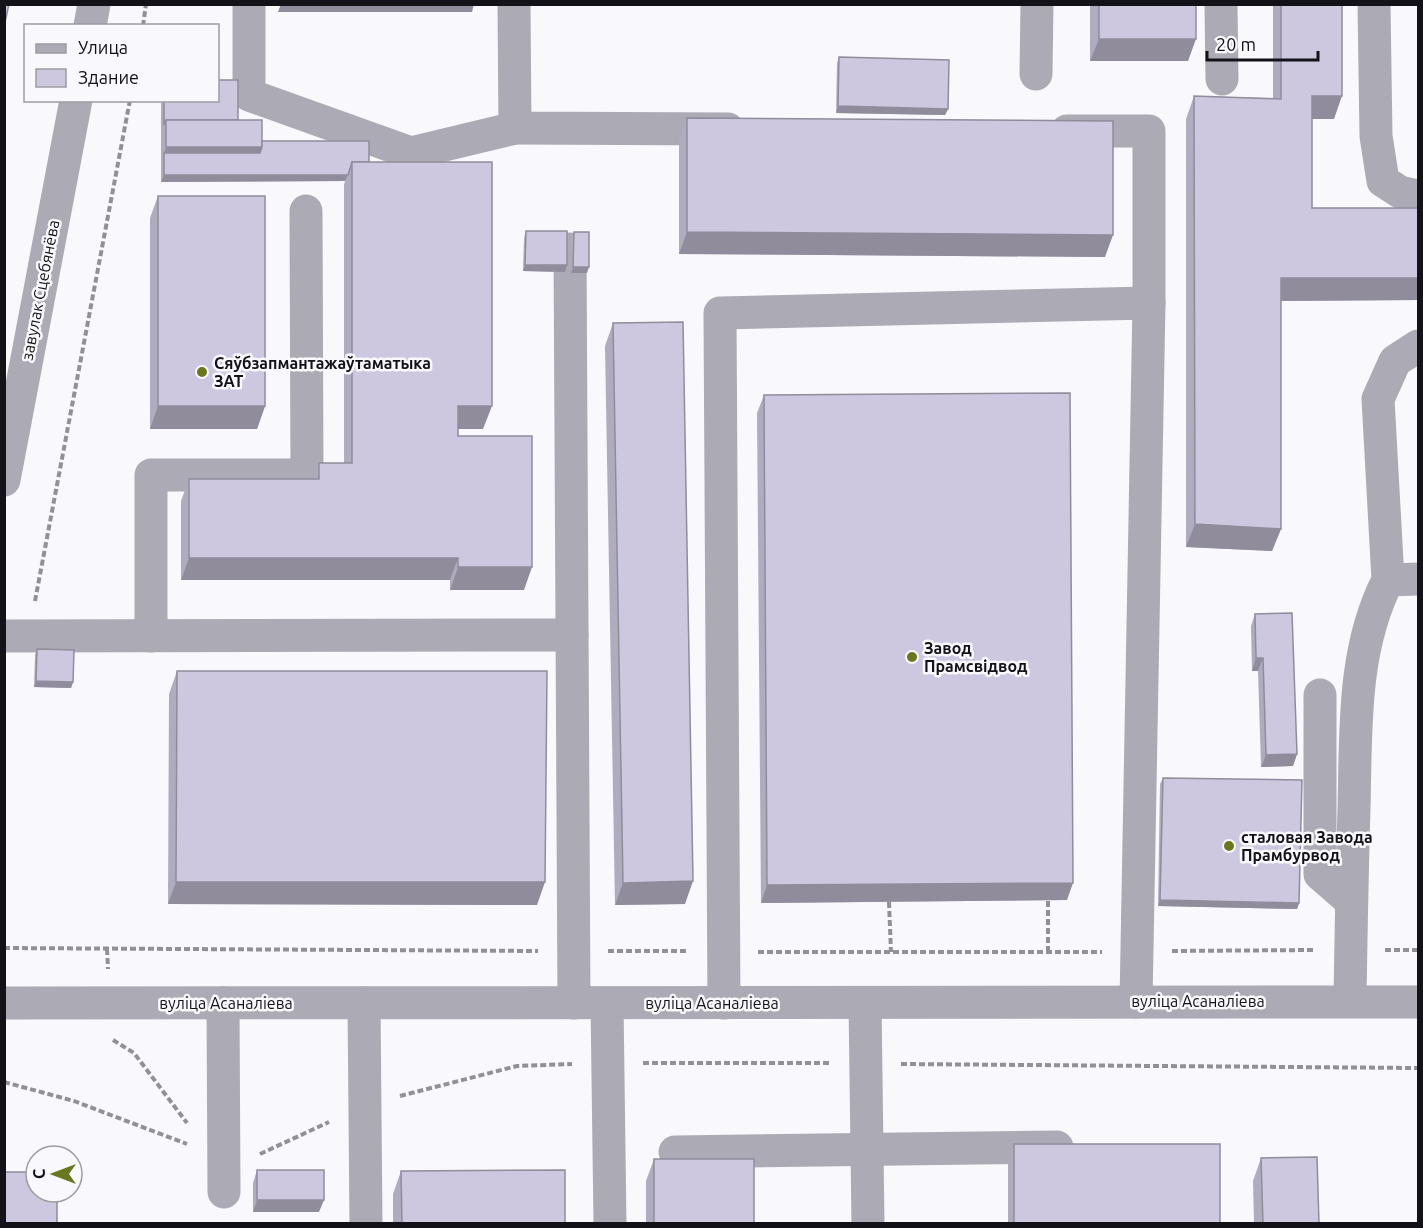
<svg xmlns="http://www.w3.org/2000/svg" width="1423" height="1228" viewBox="0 0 1423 1228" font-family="Ubuntu,sans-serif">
<rect width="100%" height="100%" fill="#f9f8fd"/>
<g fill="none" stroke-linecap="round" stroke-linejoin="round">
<g stroke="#929096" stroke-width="4" stroke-dasharray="6 3" stroke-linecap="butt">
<polyline points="143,26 146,4"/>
<polyline points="35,601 130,100"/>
<polyline points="889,902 891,952"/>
<polyline points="4,948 538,951"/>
<polyline points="107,949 108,969"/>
<polyline points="1385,950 1418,950"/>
<polyline points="608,951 688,951"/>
<polyline points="1172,951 1315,950"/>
<polyline points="758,952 1102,952"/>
<polyline points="1048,952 1048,900"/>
<polyline points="113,1040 134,1053 187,1123"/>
<polyline points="643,1063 830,1063"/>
<polyline points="901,1064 1418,1068"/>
<polyline points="4,1082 74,1101 187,1144"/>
<polyline points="400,1096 517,1066 572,1064"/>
<polyline points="260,1154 329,1122"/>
</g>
<g stroke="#acaab4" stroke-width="33">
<polyline points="249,4 249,95 411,153 515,128"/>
<polyline points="514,4 515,128 728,129"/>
<polyline points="1221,4 1222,79"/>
<polyline points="1374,4 1376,136 1383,181 1400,192 1418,196"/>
<polyline points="90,26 94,4"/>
<polyline points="1036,74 1037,4"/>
<polyline points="1067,131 1149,131 1149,303"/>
<polyline points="570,249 574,1003"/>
<polyline points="4,480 76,100"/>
<polyline points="1388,580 1418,579"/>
<polyline points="4,636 572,635"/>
<polyline points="151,636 151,475 307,475 306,211"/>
<polyline points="1320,695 1320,874 1351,901"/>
<path d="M1350,1001C1351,937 1352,873 1354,809C1356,732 1352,650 1388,580L1378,399L1395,361L1418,346"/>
<polyline points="4,1003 1418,1002"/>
<polyline points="223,1003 224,1192"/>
<polyline points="364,1003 366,1224"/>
<polyline points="607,1003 610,1224"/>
<polyline points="724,1003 720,313 1149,303 1136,1002"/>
<polyline points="865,1003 868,1224"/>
<polyline points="675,1152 1057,1147"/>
</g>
</g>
<g fill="#b0acc0">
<polygon points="1090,4 1196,4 1188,61 1090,61"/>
<polygon points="1273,4 1342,4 1334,119 1312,119 1312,208 1419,208 1419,300 1281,301 1281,529 1272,551 1186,547 1186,119 1194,96 1273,98"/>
<rect x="1417" y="4" width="2" height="147"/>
<polygon points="839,57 948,109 945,115 836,113 837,63"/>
<polygon points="161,100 218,100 262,141 369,162 483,429 458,429 458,436 524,590 450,590 450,580 181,580 181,501 189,479 313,479 319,463 344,463 344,185 345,181 161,182"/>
<polygon points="687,118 1105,257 679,254 679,140"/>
<polygon points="158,196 265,406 257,429 150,429 150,218"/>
<polygon points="526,231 567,265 565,272 523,271 524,238"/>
<polygon points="574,232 587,273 571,273 571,238"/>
<polygon points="613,323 685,904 615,905 605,346"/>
<polygon points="764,395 1067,900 761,903 757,413"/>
<polygon points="1255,614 1297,754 1293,766 1261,767 1258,671 1252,671 1251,626"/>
<polygon points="37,649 73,682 71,688 34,687 35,655"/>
<polygon points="177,671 537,905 168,904 169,694"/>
<polygon points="1163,778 1299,903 1297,909 1158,906 1160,784"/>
<polygon points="1014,1144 1220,1224 1008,1224 1008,1161"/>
<polygon points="1261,1158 1319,1224 1254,1224 1253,1181"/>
<polygon points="654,1159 754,1224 646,1224 646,1181"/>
<polygon points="257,1170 319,1212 253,1212 253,1183"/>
<polygon points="401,1171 565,1224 393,1224 393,1194"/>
</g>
<g fill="#908c9c">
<polygon points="281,4 474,4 472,12 278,12"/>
<polygon points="1099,39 1196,39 1188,61 1090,61"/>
<polygon points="1312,96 1342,96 1334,119 1304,119"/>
<polygon points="838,106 948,109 945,115 836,113"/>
<polygon points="166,147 262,147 257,160 164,153"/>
<polygon points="164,175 348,175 345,181 161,182"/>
<polygon points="687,232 1113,235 1105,257 679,254"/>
<polygon points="525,265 567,265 565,272 523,271"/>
<polygon points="573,267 589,267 587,273 571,273"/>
<polygon points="1281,278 1419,278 1419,300 1272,301"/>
<polygon points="158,406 265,406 257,429 150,429"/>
<polygon points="458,406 492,406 483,429 450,429"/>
<polygon points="1195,524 1281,529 1272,551 1186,547"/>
<polygon points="189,558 458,558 450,580 181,580"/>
<polygon points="458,567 532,567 524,590 450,590"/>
<polygon points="1256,658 1263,658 1258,671 1252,671"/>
<polygon points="36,681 73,682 71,688 34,687"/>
<polygon points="1297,754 1293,766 1261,767 1266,755"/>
<polygon points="693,881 685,904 615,905 623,883"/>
<polygon points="176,882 545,882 537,905 168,904"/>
<polygon points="1073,883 1067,900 761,903 767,885"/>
<polygon points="1160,900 1299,903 1297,909 1158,906"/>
<polygon points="257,1200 324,1200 319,1212 253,1212"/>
</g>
<g fill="#cdc8df" stroke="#908c9c" stroke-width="1.5">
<polygon points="4,4 9,4 4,27"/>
<rect x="1099" y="4" width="97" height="35"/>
<polygon points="1281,4 1342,4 1342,96 1312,96 1312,208 1419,208 1419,278 1281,278 1281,529 1195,524 1194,96 1281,99"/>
<polygon points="839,57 949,60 948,109 838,106"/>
<polygon points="218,80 238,80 238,120 166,120 164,125 164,100 218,100"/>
<polygon points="687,118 1113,121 1113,235 687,232"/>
<rect x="166" y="120" width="96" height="27"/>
<polygon points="262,141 369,141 369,162 352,162 348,175 164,175 164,153 260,153 262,147"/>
<polygon points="352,162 492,162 492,406 458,406 458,436 532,436 532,567 458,567 458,558 189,558 189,479 319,479 319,463 352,463"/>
<rect x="158" y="196" width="107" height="210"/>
<polygon points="526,231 567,231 567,265 525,265"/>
<polygon points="574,232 589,232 589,267 573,267"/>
<polygon points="683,322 693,881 623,883 613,323"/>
<polygon points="1070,393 1073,883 767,885 764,395"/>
<polygon points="1292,613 1297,754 1266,755 1263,658 1256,658 1255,614"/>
<polygon points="37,649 74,650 73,682 36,681"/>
<polygon points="177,671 547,671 545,882 176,882"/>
<polygon points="1163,778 1302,780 1299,903 1160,900"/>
<rect x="1014" y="1144" width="206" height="80"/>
<polygon points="1317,1157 1319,1224 1263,1224 1261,1158"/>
<rect x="654" y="1159" width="100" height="65"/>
<rect x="257" y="1170" width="67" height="30"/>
<polygon points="565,1170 565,1224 402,1224 401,1171"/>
<polygon points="4,1172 36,1172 36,1192 57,1192 57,1224 4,1224"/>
</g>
<g fill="#6b7620" stroke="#f9f8fd" stroke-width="2">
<circle cx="202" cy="372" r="6"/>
<circle cx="912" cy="657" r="6"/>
<circle cx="1229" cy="846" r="6"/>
</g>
<g text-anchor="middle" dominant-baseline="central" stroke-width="5" stroke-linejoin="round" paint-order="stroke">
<g font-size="16" fill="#141219" stroke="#f9f8fd">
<text transform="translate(40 290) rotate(-79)">завулак Сцебянёва</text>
<text x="1198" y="1001">вуліца Асаналіева</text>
<text x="226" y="1003">вуліца Асаналіева</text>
<text x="712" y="1003">вуліца Асаналіева</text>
</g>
<g font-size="16" font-weight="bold" fill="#141219" stroke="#f9f8fd" text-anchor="start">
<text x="214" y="363">Сяўбзапмантажаўтаматыка<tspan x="214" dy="18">ЗАТ</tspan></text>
<text x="924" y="648">Завод<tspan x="924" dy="18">Прамсвідвод</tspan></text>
<text x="1241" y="837">сталовая Завода<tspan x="1241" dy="18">Прамбурвод</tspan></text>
</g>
</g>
<rect width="1423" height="1228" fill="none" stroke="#141219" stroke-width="12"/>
<rect x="24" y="24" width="195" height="78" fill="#f9f8fd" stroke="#9d9ca2" stroke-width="1.5"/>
<rect x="36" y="44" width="30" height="9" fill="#acaab4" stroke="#9d9ca2" stroke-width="1.5"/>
<text x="78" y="54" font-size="18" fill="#141219">Улица</text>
<rect x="36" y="69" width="30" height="18" fill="#cdc8df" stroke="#9d9ca2" stroke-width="1.5"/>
<text x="78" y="84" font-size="18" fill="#141219">Здание</text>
<g transform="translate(54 1174) rotate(270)"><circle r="28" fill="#f9f8fd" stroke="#9d9ca2" stroke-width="1.5"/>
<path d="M0-4.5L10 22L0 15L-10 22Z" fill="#6b7620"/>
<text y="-9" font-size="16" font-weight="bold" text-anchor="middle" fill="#141219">С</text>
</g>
<path d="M1207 51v9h111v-9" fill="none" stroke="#141219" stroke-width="3"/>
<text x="1216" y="51" font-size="18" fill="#141219" stroke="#f9f8fd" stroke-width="4.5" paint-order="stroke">20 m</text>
</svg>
